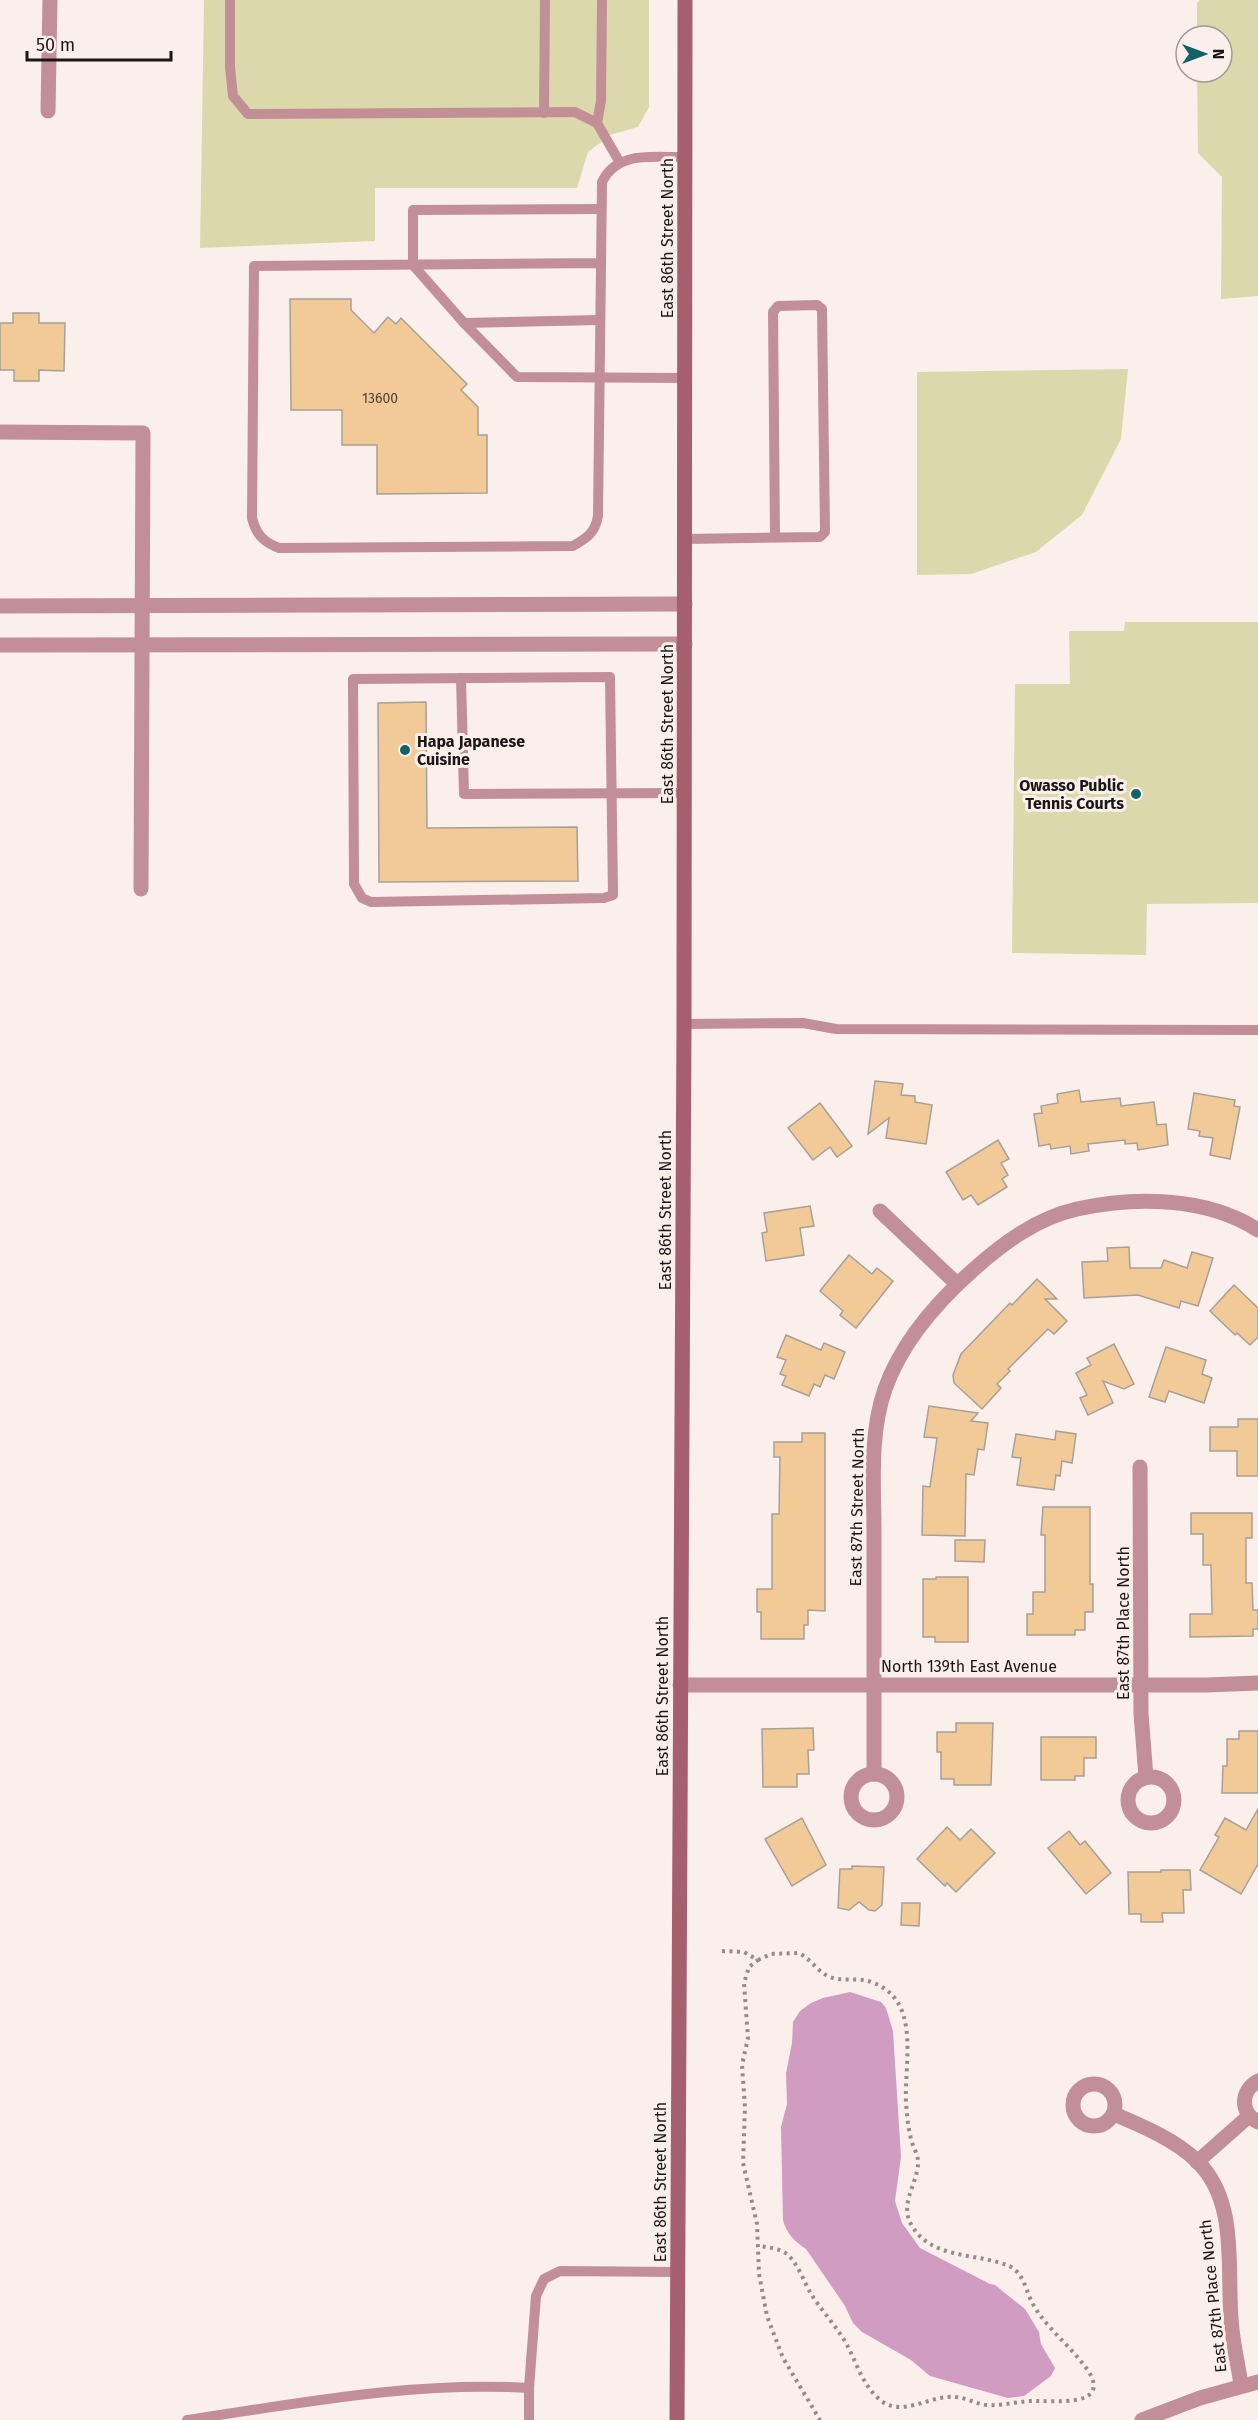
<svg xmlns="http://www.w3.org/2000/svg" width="1258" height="2420" viewBox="0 0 1258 2420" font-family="'Fira Sans',sans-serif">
<rect width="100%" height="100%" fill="#fbefeb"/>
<g fill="#dbd9ac">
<polygon points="204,0 649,0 649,107 638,127 610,135 588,152 577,188 375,188 375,241 200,248"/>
<polygon points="1200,0 1258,0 1258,296 1221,299 1222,177 1198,153 1197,72 1222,72 1222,36 1197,36 1197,3"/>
<polygon points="1128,369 1121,439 1082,515 1036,552 971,574 917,575 917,372"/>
<polygon points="1125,622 1258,622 1258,903 1147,904 1146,955 1012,953 1015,684 1070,684 1069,631 1124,631"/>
</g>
<path fill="#d09cc2" d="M850,1992L881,2002L886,2008L893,2031L901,2157L895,2201L902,2223L920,2248L990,2284L995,2285L1025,2309L1039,2332L1041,2344L1055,2368L1051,2376L1024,2396L1008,2398L930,2376L911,2360L862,2332L853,2323L845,2306L806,2249C795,2242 786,2233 783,2220L781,2127L787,2104L786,2073L792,2043L793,2022L800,2011L811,2003L823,1998Z"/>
<g fill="#f2ca98" stroke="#a7a098" stroke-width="1.5">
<polygon points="290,299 351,299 351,310 374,333 388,317 396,324 401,318 467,384 461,390 478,407 478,435 487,435 487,493 377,494 377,445 342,445 342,410 291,410"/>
<polygon points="13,313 39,313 39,323 65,323 64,371 39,370 39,381 14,381 14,370 0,370 0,323 13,323"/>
<polygon points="426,702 427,828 577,827 578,881 379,882 378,703"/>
<polygon points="875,1081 903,1084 901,1095 915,1096 915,1102 932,1105 926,1144 886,1138 889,1118 868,1134"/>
<polygon points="1079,1090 1081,1102 1120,1098 1121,1106 1154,1102 1157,1125 1166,1124 1168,1145 1138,1150 1137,1143 1125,1144 1125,1140 1088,1144 1089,1151 1071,1154 1070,1146 1051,1149 1050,1144 1039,1146 1034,1114 1042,1113 1041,1106 1058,1103 1057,1094"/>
<polygon points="1194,1093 1235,1100 1234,1106 1240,1107 1230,1159 1210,1155 1213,1138 1199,1136 1200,1131 1188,1129"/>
<polygon points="820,1103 852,1146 837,1157 830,1147 813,1160 788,1128"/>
<polygon points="998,1140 1009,1159 1001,1163 1008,1175 1002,1179 1007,1187 978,1205 971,1195 963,1200 946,1172"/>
<polygon points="810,1206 814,1226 800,1228 804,1255 766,1261 762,1233 767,1232 764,1213"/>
<polygon points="1129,1247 1130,1268 1161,1268 1164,1260 1187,1268 1192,1252 1213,1258 1198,1306 1181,1301 1179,1308 1138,1295 1084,1298 1082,1262 1108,1261 1107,1248"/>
<polygon points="849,1255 872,1274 877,1268 893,1281 856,1328 840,1315 843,1311 820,1291"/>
<polygon points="1037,1279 1057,1299 1045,1299 1067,1321 1054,1334 1048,1329 1008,1369 1010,1371 997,1384 1001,1388 982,1409 954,1383 953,1375 961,1354 1010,1303 1012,1305"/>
<polygon points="1234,1285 1258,1308 1258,1337 1250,1345 1237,1333 1235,1335 1210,1311"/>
<polygon points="786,1335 821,1350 824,1343 845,1352 834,1379 825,1375 820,1387 814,1384 809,1396 782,1385 786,1376 780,1374 786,1360 777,1357"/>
<polygon points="1114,1344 1134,1384 1124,1389 1103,1381 1113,1403 1088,1415 1080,1398 1087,1395 1076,1373 1091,1365 1087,1358"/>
<polygon points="1166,1347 1206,1360 1202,1374 1212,1378 1204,1403 1169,1391 1165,1402 1149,1397"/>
<polygon points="929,1406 978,1413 971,1421 988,1423 984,1450 978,1449 974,1475 966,1474 965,1536 922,1535 923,1486 930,1487 937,1438 924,1437"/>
<polygon points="1238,1419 1258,1419 1258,1476 1237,1476 1237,1451 1210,1451 1210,1427 1238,1427"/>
<polygon points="1056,1431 1076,1434 1072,1463 1062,1461 1060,1476 1056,1475 1054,1490 1017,1485 1021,1458 1012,1457 1016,1434 1055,1440"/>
<polygon points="802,1433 825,1433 825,1611 808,1610 808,1625 804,1625 804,1639 761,1639 761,1612 757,1612 757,1589 772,1589 772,1514 779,1514 780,1457 774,1457 774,1442 802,1442"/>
<polygon points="1043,1507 1090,1507 1090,1584 1093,1584 1093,1612 1085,1612 1085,1630 1075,1630 1075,1635 1027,1635 1027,1614 1033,1614 1033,1592 1045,1592 1045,1535 1041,1535"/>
<polygon points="1191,1513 1252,1513 1252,1538 1246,1538 1246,1583 1252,1583 1253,1610 1258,1610 1258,1629 1253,1629 1253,1636 1190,1637 1190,1614 1212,1614 1211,1565 1203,1565 1203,1534 1191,1534"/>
<polygon points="955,1540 985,1540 984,1562 955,1561"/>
<polygon points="936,1577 968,1577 968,1642 935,1642 935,1637 923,1637 923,1579 936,1579"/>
<polygon points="956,1723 993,1723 991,1785 954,1785 954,1779 941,1779 941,1752 937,1752 937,1732 956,1732"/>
<polygon points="813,1728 814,1750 808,1750 809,1774 797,1774 797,1787 763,1787 762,1729"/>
<polygon points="1239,1731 1258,1731 1258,1793 1222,1793 1223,1766 1227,1766 1227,1739 1239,1739"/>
<polygon points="1041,1737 1096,1737 1096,1758 1084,1758 1084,1776 1075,1776 1075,1780 1041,1780"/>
<polygon points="1258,1809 1258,1864 1241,1894 1200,1870 1219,1837 1215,1835 1225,1818 1246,1830"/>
<polygon points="802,1818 826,1865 792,1886 765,1839"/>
<polygon points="947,1827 960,1840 971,1829 995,1853 956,1892 947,1883 945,1886 917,1859"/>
<polygon points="1069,1831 1080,1845 1085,1841 1111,1873 1086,1894 1048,1848"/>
<polygon points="852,1866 884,1867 882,1905 875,1911 869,1910 859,1902 849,1910 838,1908 840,1869 852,1869"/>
<polygon points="1161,1870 1190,1870 1191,1890 1183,1890 1184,1913 1162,1913 1163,1922 1141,1922 1141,1914 1129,1914 1128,1872 1161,1872"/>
<polygon points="902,1903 920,1903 919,1926 901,1925"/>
</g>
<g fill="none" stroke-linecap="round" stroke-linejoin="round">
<g stroke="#948c89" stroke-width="4" stroke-dasharray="3 4.5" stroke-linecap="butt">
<polyline points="722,1951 744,1952 758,1960 749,1967 744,1983 748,2038 742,2065 745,2107 743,2163 757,2224 759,2274 767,2316 783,2358 820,2420"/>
<path d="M758,1960L771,1954L798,1953C811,1958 817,1972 830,1977C843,1982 858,1977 871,1982C922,1999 904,2062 906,2103C907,2115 908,2127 911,2139C913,2148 919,2155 918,2165C916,2186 899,2205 912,2226C933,2261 980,2252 1011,2267C1025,2275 1026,2293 1034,2306C1049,2331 1073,2348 1089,2372C1111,2409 1050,2400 1033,2401C1018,2401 1003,2406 987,2405C976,2404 967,2398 956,2397C930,2394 901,2420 878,2398C862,2384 856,2361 846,2343C836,2326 822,2311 811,2294C804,2282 797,2260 784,2252C776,2248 767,2247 758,2246"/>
</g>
<g stroke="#c28f97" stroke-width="10">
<polyline points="230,0 230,67 233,96 248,114 575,112 597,123 619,161"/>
<polyline points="544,113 545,0"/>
<polyline points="597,123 601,101 602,0"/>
<polyline points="601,209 413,210 413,265 464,323 517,377 685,378"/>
<path d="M601,263L254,266L252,518C256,534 263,542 279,548L573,546C587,538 595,533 598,516L602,182C617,150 654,158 685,157"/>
<polyline points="464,323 600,320"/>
<polyline points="685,539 820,537 825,532 822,309 817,305 778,306 773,312 775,538"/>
<polygon points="610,677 613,895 604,898 371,902 362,898 354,884 353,679"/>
<polyline points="461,678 464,794 685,793"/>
<polyline points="684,1024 803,1023 836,1029 1258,1030"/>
<polyline points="529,2388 529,2420"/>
<path d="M187,2420C301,2403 414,2381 529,2388L536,2296L544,2279L560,2271L677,2272"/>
</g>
<g stroke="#c28f97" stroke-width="15">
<polyline points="48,111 50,0"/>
<polyline points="0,432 143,433 141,889"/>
<polyline points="0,606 685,604"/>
<polyline points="0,645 685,644"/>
<polyline points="880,1211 957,1284"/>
<polyline points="1140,1467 1141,1714 1146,1777"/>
<polyline points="680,1685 1206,1685 1258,1683"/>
<path d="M874,1774C874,1694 874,1614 874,1533C874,1486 869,1435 885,1389C901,1344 937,1302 973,1270C1003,1243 1037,1218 1077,1209C1135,1196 1207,1197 1258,1230"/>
<circle cx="874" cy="1797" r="23"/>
<circle cx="1151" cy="1800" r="23"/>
<path d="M1258,2081C1240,2091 1240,2113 1258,2122"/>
<circle cx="1094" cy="2105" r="21"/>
<path d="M1114,2114C1142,2126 1174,2139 1197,2161C1238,2201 1227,2266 1231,2318C1232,2340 1238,2363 1241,2385"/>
<polyline points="1197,2162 1249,2116"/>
<polyline points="1142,2420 1200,2398 1258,2382"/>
</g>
<polyline stroke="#a65f6c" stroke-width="15" points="677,2420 684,1024 685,0"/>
</g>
<g fill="#126268" stroke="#fbefeb" stroke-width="2">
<circle cx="405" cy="750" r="6"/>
<circle cx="1136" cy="794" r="6"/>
</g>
<g text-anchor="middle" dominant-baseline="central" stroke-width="6" stroke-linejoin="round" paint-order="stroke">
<g font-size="14" fill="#514436">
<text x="380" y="398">13600</text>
</g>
<g font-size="16" fill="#1b1716" stroke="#fbefeb">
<text transform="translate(667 238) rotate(-90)">East 86th Street North</text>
<text transform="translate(667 724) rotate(-90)">East 86th Street North</text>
<text transform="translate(665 1210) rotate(-90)">East 86th Street North</text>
<text transform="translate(857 1507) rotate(-89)">East 87th Street North</text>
<text transform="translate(1123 1623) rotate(-90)">East 87th Place North</text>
<text x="969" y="1666">North 139th East Avenue</text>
<text transform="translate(662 1696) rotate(-90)">East 86th Street North</text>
<text transform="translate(660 2182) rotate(-90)">East 86th Street North</text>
<text transform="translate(1213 2296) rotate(-96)">East 87th Place North</text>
</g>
<g font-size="16" font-weight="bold" fill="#1b1716" stroke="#fbefeb" text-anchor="start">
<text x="417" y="741">Hapa Japanese<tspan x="417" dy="18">Cuisine</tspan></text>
<text x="1124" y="785" text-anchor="end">Owasso Public<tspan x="1124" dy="18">Tennis Courts</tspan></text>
</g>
</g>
<g transform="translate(1204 54) rotate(90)"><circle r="28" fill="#fbefeb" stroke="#a19996" stroke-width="1.5"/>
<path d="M0-4.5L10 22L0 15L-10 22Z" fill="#126268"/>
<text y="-9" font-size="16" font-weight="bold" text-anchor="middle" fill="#1b1716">N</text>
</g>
<path d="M27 51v9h144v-9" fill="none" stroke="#1b1716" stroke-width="3"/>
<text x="36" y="51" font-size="18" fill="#1b1716" stroke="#fbefeb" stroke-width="4.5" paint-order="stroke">50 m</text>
</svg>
